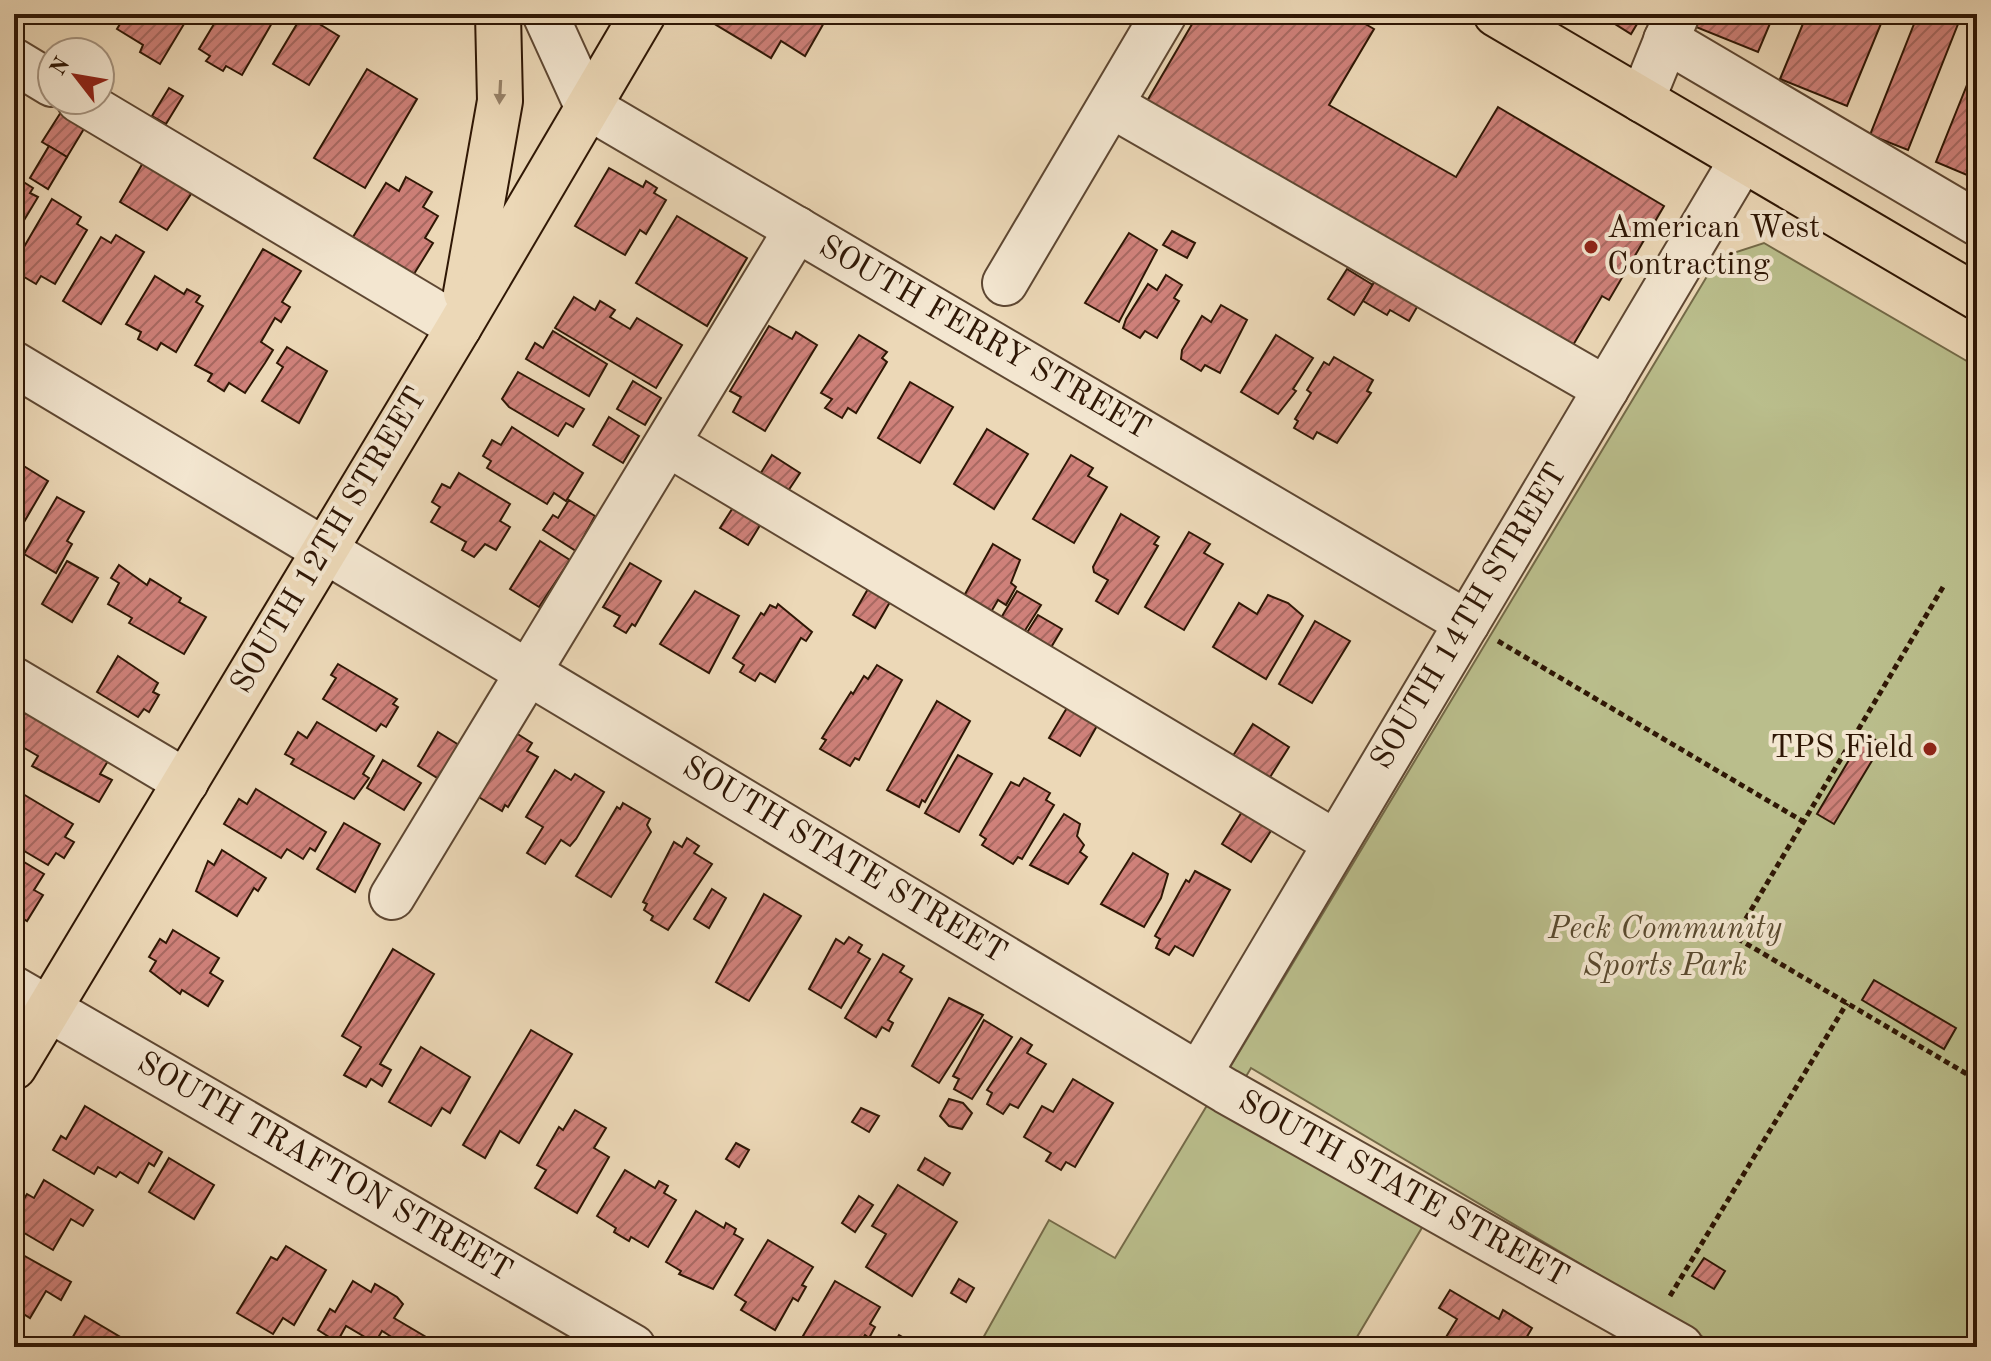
<svg xmlns="http://www.w3.org/2000/svg" width="1991" height="1361" viewBox="0 0 1991 1361" font-family="'Old Standard TT',serif">
<defs>
<pattern id="building-hatch" width="6" height="6" patternUnits="userSpaceOnUse" patternTransform="scale(2)"><rect width="6" height="6" fill="#cf817a"/><path d="M-1 1l2-2M0 6l6-6M5 7l2-2" fill="none" stroke="#a86962"/></pattern>
</defs>
<rect width="100%" height="100%" fill="#ecd8b7"/>
<filter id="stains"><feTurbulence type="fractalNoise" baseFrequency=".0025" numOctaves="4"/><feColorMatrix values="0 0 0 0 .2 0 0 0 0 .09 0 0 0 0 .02 0 0 0 .5 -.17"/></filter>
<radialGradient id="worn" r=".72"><stop offset=".6" stop-color="#630" stop-opacity="0"/><stop offset="1" stop-color="#630" stop-opacity=".3"/></radialGradient>
<polygon fill="#babe8c" stroke="#746a48" stroke-width="2" points="1764,243 1977,367 1977,1347 1720,1347 1251,1068 1226,1110 1423,1226 1351,1347 978,1347 1049,1220 1115,1258 1718,258"/>
<g fill="url(#building-hatch)" stroke="#2f1705" stroke-width="2">
<polygon points="126,14 190,14 160,64 140,52 143,45 117,29"/>
<polygon points="220,14 276,16 242,75 226,66 223,71 206,61 210,56 199,49"/>
<polygon points="303,14 339,36 309,85 273,64"/>
<polygon points="704,14 829,14 805,56 781,41 771,58 703,17"/>
<polygon points="1198,14 1348,14 1374,29 1329,105 1456,177 1498,107 1664,206 1609,300 1602,296 1569,352 1481,300 1484,294 1477,289 1469,303 1143,108"/>
<polygon points="1599,14 1643,14 1631,34"/>
<polygon points="1695,14 1774,14 1758,52 1691,25"/>
<polygon points="1807,14 1885,14 1847,106 1780,79"/>
<polygon points="1918,14 1962,14 1908,150 1870,135"/>
<polygon points="1977,60 1977,170 1974,178 1936,162"/>
<polygon points="367,69 417,99 365,188 314,158"/>
<polygon points="169,88 183,96 166,124 152,116"/>
<polygon points="61,112 85,127 67,157 42,142"/>
<polygon points="49,146 67,157 48,189 30,178"/>
<polygon points="144,161 195,188 167,230 120,202"/>
<polygon points="609,168 643,187 646,181 657,188 654,193 666,200 646,234 640,230 625,255 575,226"/>
<polygon points="14,176 33,188 30,193 38,197 14,237"/>
<polygon points="406,177 432,192 423,207 438,216 425,238 433,243 414,274 353,237 386,183 399,191"/>
<polygon points="52,199 81,217 77,224 87,230 55,284 41,276 36,284 14,271 14,264"/>
<polygon points="677,216 747,258 707,326 636,283"/>
<polygon points="1172,231 1195,243 1187,258 1163,245"/>
<polygon points="1129,233 1157,250 1119,322 1085,303"/>
<polygon points="116,235 144,252 101,324 63,301 101,237 111,243"/>
<polygon points="263,249 301,271 282,302 290,307 281,322 275,318 261,342 273,350 265,363 245,393 229,383 224,391 208,381 212,374 195,365"/>
<polygon points="1347,269 1373,285 1354,315 1328,299"/>
<polygon points="1166,275 1182,285 1174,298 1179,301 1157,338 1145,331 1140,338 1123,328 1126,319 1148,284 1157,290"/>
<polygon points="155,276 184,294 187,289 200,296 196,302 203,306 176,352 161,343 157,350 138,339 141,332 126,324"/>
<polygon points="1376,279 1420,302 1409,321 1390,310 1387,315 1363,301"/>
<polygon points="574,297 595,310 600,301 615,310 610,317 630,329 637,318 682,345 656,388 555,328"/>
<polygon points="1221,305 1247,320 1220,373 1205,365 1201,371 1181,359 1182,350 1202,316 1211,322"/>
<polygon points="769,326 792,339 796,332 817,345 765,431 733,412 741,397 730,391"/>
<polygon points="553,331 607,364 589,396 526,359 535,343 543,348"/>
<polygon points="859,335 887,352 882,358 887,362 856,413 848,408 842,418 825,408 832,399 821,393"/>
<polygon points="1276,335 1313,358 1293,389 1296,391 1278,414 1241,392"/>
<polygon points="287,347 327,371 299,423 262,401 283,367 277,363"/>
<polygon points="1334,357 1373,380 1367,391 1371,393 1337,443 1317,432 1313,439 1294,428 1298,421 1295,419 1311,393 1307,390 1324,362 1329,365"/>
<polygon points="518,372 584,409 573,427 566,423 558,436 509,407 502,399"/>
<polygon points="633,381 661,398 645,425 617,409"/>
<polygon points="910,382 953,407 920,463 878,438"/>
<polygon points="609,417 639,436 623,463 593,445"/>
<polygon points="512,427 583,473 566,501 554,493 547,504 487,468 491,461 483,456 492,440 501,445"/>
<polygon points="987,429 1028,454 994,509 954,484"/>
<polygon points="772,455 800,473 786,494 759,476"/>
<polygon points="1071,455 1093,468 1088,476 1107,487 1074,543 1033,519"/>
<polygon points="14,460 48,481 20,529 17,527 14,532"/>
<polygon points="459,473 510,504 500,521 510,527 496,550 485,544 474,557 462,550 466,542 431,522 440,507 432,502 442,484 450,488"/>
<polygon points="57,497 84,512 67,541 72,544 56,573 24,554"/>
<polygon points="569,500 595,516 576,551 543,530 553,515 558,518"/>
<polygon points="734,506 762,522 748,545 720,528"/>
<polygon points="1121,514 1159,537 1154,544 1158,546 1118,614 1096,601 1108,580 1094,572 1093,567"/>
<polygon points="1189,532 1210,544 1204,553 1223,564 1184,630 1145,607"/>
<polygon points="540,541 570,560 539,607 510,589"/>
<polygon points="993,544 1020,560 1011,583 1016,587 1006,605 998,600 991,612 964,596"/>
<polygon points="67,561 98,578 72,622 42,604"/>
<polygon points="630,563 661,581 635,626 632,624 626,633 614,626 620,616 603,607"/>
<polygon points="119,565 147,585 150,579 181,598 179,602 206,617 184,654 129,623 132,618 108,604 119,583 111,578"/>
<polygon points="872,582 894,595 875,628 853,615"/>
<polygon points="695,591 739,616 709,673 660,644"/>
<polygon points="1017,591 1041,605 1024,632 1001,618"/>
<polygon points="1268,595 1288,603 1303,616 1266,679 1213,647 1239,603 1257,614"/>
<polygon points="778,604 812,632 806,641 801,638 775,682 760,673 755,681 740,672 744,665 733,658 761,613 764,615 770,605 776,608"/>
<polygon points="1038,615 1062,629 1047,654 1023,639"/>
<polygon points="1315,621 1350,641 1312,703 1279,684"/>
<polygon points="118,656 158,683 153,692 159,695 149,712 144,709 138,717 97,692"/>
<polygon points="338,664 397,699 393,704 398,707 386,727 381,724 376,731 323,699 336,678 331,675"/>
<polygon points="877,665 902,680 859,760 855,758 850,766 820,749 826,740 822,738 851,692 853,694 864,676 868,679"/>
<polygon points="937,701 970,721 925,802 922,800 919,807 887,790"/>
<polygon points="1068,706 1098,724 1080,756 1049,738"/>
<polygon points="27,710 108,761 100,774 112,780 99,802 32,766 38,756 14,742 14,733"/>
<polygon points="317,722 374,756 363,774 369,778 354,799 291,764 294,759 285,754 298,732 307,738"/>
<polygon points="1253,724 1289,747 1267,782 1231,759"/>
<polygon points="438,732 459,745 439,779 418,766"/>
<polygon points="516,733 532,743 527,751 538,757 508,807 505,805 502,811 472,793"/>
<polygon points="1865,733 1882,744 1834,824 1817,814"/>
<polygon points="958,755 992,774 959,832 925,813"/>
<polygon points="383,760 421,783 404,810 367,788"/>
<polygon points="555,770 571,780 575,774 604,792 576,839 570,846 561,840 545,864 527,853 543,827 526,817"/>
<polygon points="1024,778 1050,793 1046,800 1054,805 1022,859 1018,857 1013,864 982,845 986,839 980,835 1011,782 1019,786"/>
<polygon points="256,789 326,832 315,851 310,848 303,859 287,849 281,858 224,824 239,799 247,804"/>
<polygon points="23,794 73,824 65,837 74,842 64,858 56,853 48,865 14,845 14,810"/>
<polygon points="623,803 650,819 647,825 651,832 611,897 576,876 617,807 620,809"/>
<polygon points="1245,807 1274,826 1251,862 1222,844"/>
<polygon points="1064,814 1080,824 1077,836 1084,845 1080,852 1087,857 1068,884 1030,865"/>
<polygon points="344,823 380,844 355,892 317,869"/>
<polygon points="687,838 699,846 694,853 712,864 668,930 651,920 653,916 644,910 647,904 643,902 674,842 682,847"/>
<polygon points="222,850 266,878 258,891 254,888 237,916 196,891 208,861 214,865"/>
<polygon points="1133,853 1168,874 1161,898 1144,927 1101,904"/>
<polygon points="14,856 44,874 34,890 43,895 27,921 14,913"/>
<polygon points="1195,871 1230,890 1193,956 1175,946 1169,955 1156,948 1160,939 1155,936 1186,880 1189,882"/>
<polygon points="712,889 726,898 709,928 694,919"/>
<polygon points="764,894 801,916 749,1001 716,982"/>
<polygon points="173,930 219,958 210,973 223,981 208,1006 182,990 180,994 150,971 156,961 149,957 160,939 166,943"/>
<polygon points="849,937 862,945 858,952 870,959 841,1008 809,989 836,939 844,944"/>
<polygon points="393,949 434,974 380,1064 391,1070 382,1086 371,1079 366,1087 344,1075 361,1047 342,1036"/>
<polygon points="883,954 904,966 900,972 912,979 888,1020 893,1023 889,1031 882,1027 876,1037 845,1018"/>
<polygon points="1874,980 1956,1028 1944,1049 1862,1000"/>
<polygon points="949,998 983,1015 939,1083 912,1066"/>
<polygon points="984,1020 1012,1037 972,1099 954,1089 959,1079 953,1076"/>
<polygon points="531,1030 572,1054 519,1143 500,1131 485,1158 463,1145"/>
<polygon points="1021,1038 1032,1045 1027,1053 1046,1064 1018,1108 1010,1104 1003,1114 987,1104 992,1093 987,1090"/>
<polygon points="421,1047 470,1077 450,1113 442,1108 431,1126 389,1102"/>
<polygon points="1073,1079 1113,1103 1075,1167 1066,1162 1061,1170 1046,1161 1051,1153 1024,1137 1042,1106 1053,1112"/>
<polygon points="949,1099 963,1103 972,1113 962,1129 949,1126 940,1116"/>
<polygon points="85,1106 162,1152 154,1166 149,1163 138,1183 120,1172 116,1177 98,1167 94,1174 53,1150 61,1136 66,1139"/>
<polygon points="861,1108 879,1116 869,1132 852,1122"/>
<polygon points="575,1110 606,1128 594,1148 609,1157 577,1213 535,1188 546,1170 537,1165 559,1127 563,1130"/>
<polygon points="736,1143 749,1150 739,1167 726,1159"/>
<polygon points="169,1158 214,1185 194,1219 149,1192"/>
<polygon points="925,1158 950,1173 943,1185 918,1170"/>
<polygon points="625,1170 655,1188 659,1181 668,1186 664,1193 676,1200 648,1247 631,1237 629,1241 614,1232 616,1228 597,1216"/>
<polygon points="44,1180 93,1210 83,1226 71,1219 53,1250 14,1227 24,1210 19,1207 27,1194 34,1198"/>
<polygon points="898,1185 957,1222 912,1296 866,1267 886,1234 872,1226"/>
<polygon points="859,1196 873,1205 855,1232 842,1223"/>
<polygon points="696,1211 724,1228 726,1223 736,1229 734,1234 743,1239 713,1289 679,1274 681,1271 666,1262"/>
<polygon points="768,1240 813,1267 802,1285 806,1287 798,1301 793,1298 775,1330 741,1310 746,1302 735,1295"/>
<polygon points="286,1246 326,1270 294,1325 283,1318 273,1334 237,1313 271,1257 277,1260"/>
<polygon points="14,1250 71,1282 61,1300 46,1291 30,1318 14,1308"/>
<polygon points="1704,1258 1725,1271 1714,1289 1692,1276"/>
<polygon points="959,1279 974,1288 966,1302 951,1293"/>
<polygon points="353,1281 371,1292 375,1284 397,1297 403,1304 394,1318 443,1347 383,1347 390,1336 382,1331 375,1343 346,1326 337,1342 318,1330 330,1309 335,1312"/>
<polygon points="835,1281 880,1307 870,1324 875,1327 869,1338 865,1335 858,1347 813,1347 815,1343 803,1336"/>
<polygon points="1450,1290 1499,1319 1503,1310 1532,1328 1521,1347 1440,1347 1457,1319 1439,1308"/>
<polygon points="85,1316 127,1341 124,1347 67,1347"/>
<polygon points="899,1335 920,1347 892,1347"/>
</g>
<g fill="none" stroke-linecap="round" stroke-linejoin="round">
<g stroke="#5e4732" stroke-width="48">
<g id="minor">
<polyline points="545,14 587,106 1467,623"/>
<polyline points="1666,40 1977,223"/>
<polyline points="14,61 52,84"/>
<polyline points="79,100 459,327"/>
<polyline points="1642,100 1677,14"/>
<polyline points="1111,105 1606,389"/>
<polyline points="1005,283 1164,14"/>
<polyline points="14,364 1226,1091 1681,1347"/>
<polyline points="668,444 1336,843"/>
<polyline points="14,680 186,782"/>
<polyline points="392,897 797,229"/>
<polyline points="14,989 633,1347"/>
<polyline points="1199,1074 1742,160"/>
</g>
</g>
<g stroke="#2f1705" stroke-width="48">
<g id="major">
<polyline points="1496,14 1977,297"/>
<polyline points="466,293 500,101 498,14"/>
<polyline points="14,1067 459,327 643,14"/>
</g>
</g>
<g stroke="#2f1705" stroke-width="5" stroke-dasharray="6 4" stroke-linecap="butt">
<polyline points="1943,587 1735,937 1977,1080"/>
<polyline points="1498,641 1804,822"/>
<polyline points="1670,1296 1847,1003"/>
</g>
<use href="#minor" stroke="#f3e6d0" stroke-width="44"/>
<use href="#major" stroke="#ecd8b7" stroke-width="44"/>
</g>
<defs><path id="oneway-solid" d="M-6-.8H1V-3.2L6.5 0L1 3.2V.8H-6Z" transform="scale(2)"/></defs>
<use fill="#978167" href="#oneway-solid" transform="translate(500 92) rotate(93)"/>
<g fill="#8f2418" stroke="#f3e6d0" stroke-width="3">
<circle cx="1591" cy="247" r="8"/>
<circle cx="1930" cy="749" r="8"/>
</g>
<g text-anchor="middle" dominant-baseline="central" stroke-width="8" stroke-linejoin="round" paint-order="stroke">
<g font-size="32" fill="#2f1705" stroke="#f3e6d0" text-anchor="start">
<text x="1607" y="229">American West<tspan x="1607" dy="37">Contracting</tspan></text>
<text x="1914" y="749" text-anchor="end">TPS Field</text>
</g>
<g font-size="32" fill="#2f1705" stroke="#f3e6d0">
<text transform="translate(984 339) rotate(30)">SOUTH FERRY STREET</text>
<text transform="translate(330 541) rotate(-59)">SOUTH 12TH STREET</text>
<text transform="translate(1470 617) rotate(-59)">SOUTH 14TH STREET</text>
<text transform="translate(844 861) rotate(31)">SOUTH STATE STREET</text>
<text transform="translate(324 1168) rotate(30)">SOUTH TRAFTON STREET</text>
<text transform="translate(1403 1190) rotate(29)">SOUTH STATE STREET</text>
</g>
<g font-size="32" font-style="italic" fill="#59492e" stroke="#f3e6d0">
<text x="1665" y="930">Peck Community<tspan x="1665" dy="37">Sports Park</tspan></text>
</g>
</g>
<rect width="1991" height="1361" fill="none" stroke="#ecd8b7" stroke-width="48"/>
<rect x="16" y="16" width="1959" height="1329" fill="none" stroke="#2f1705" stroke-width="4"/>
<rect x="24" y="24" width="1943" height="1313" fill="none" stroke="#2f1705" stroke-width="2"/>
<g transform="translate(76 76) rotate(301)"><circle r="38" fill="#f3e6d0" stroke="#a5937f" stroke-width="2"/>
<path d="M0-6L14 30L0 20L-14 30Z" fill="#8f2418"/>
<text y="-12" font-size="22" font-weight="bold" text-anchor="middle" fill="#2f1705">N</text>
</g>
<rect width="100%" height="100%" filter="url(#stains)"/>
<rect width="100%" height="100%" fill="url(#worn)"/>
</svg>
